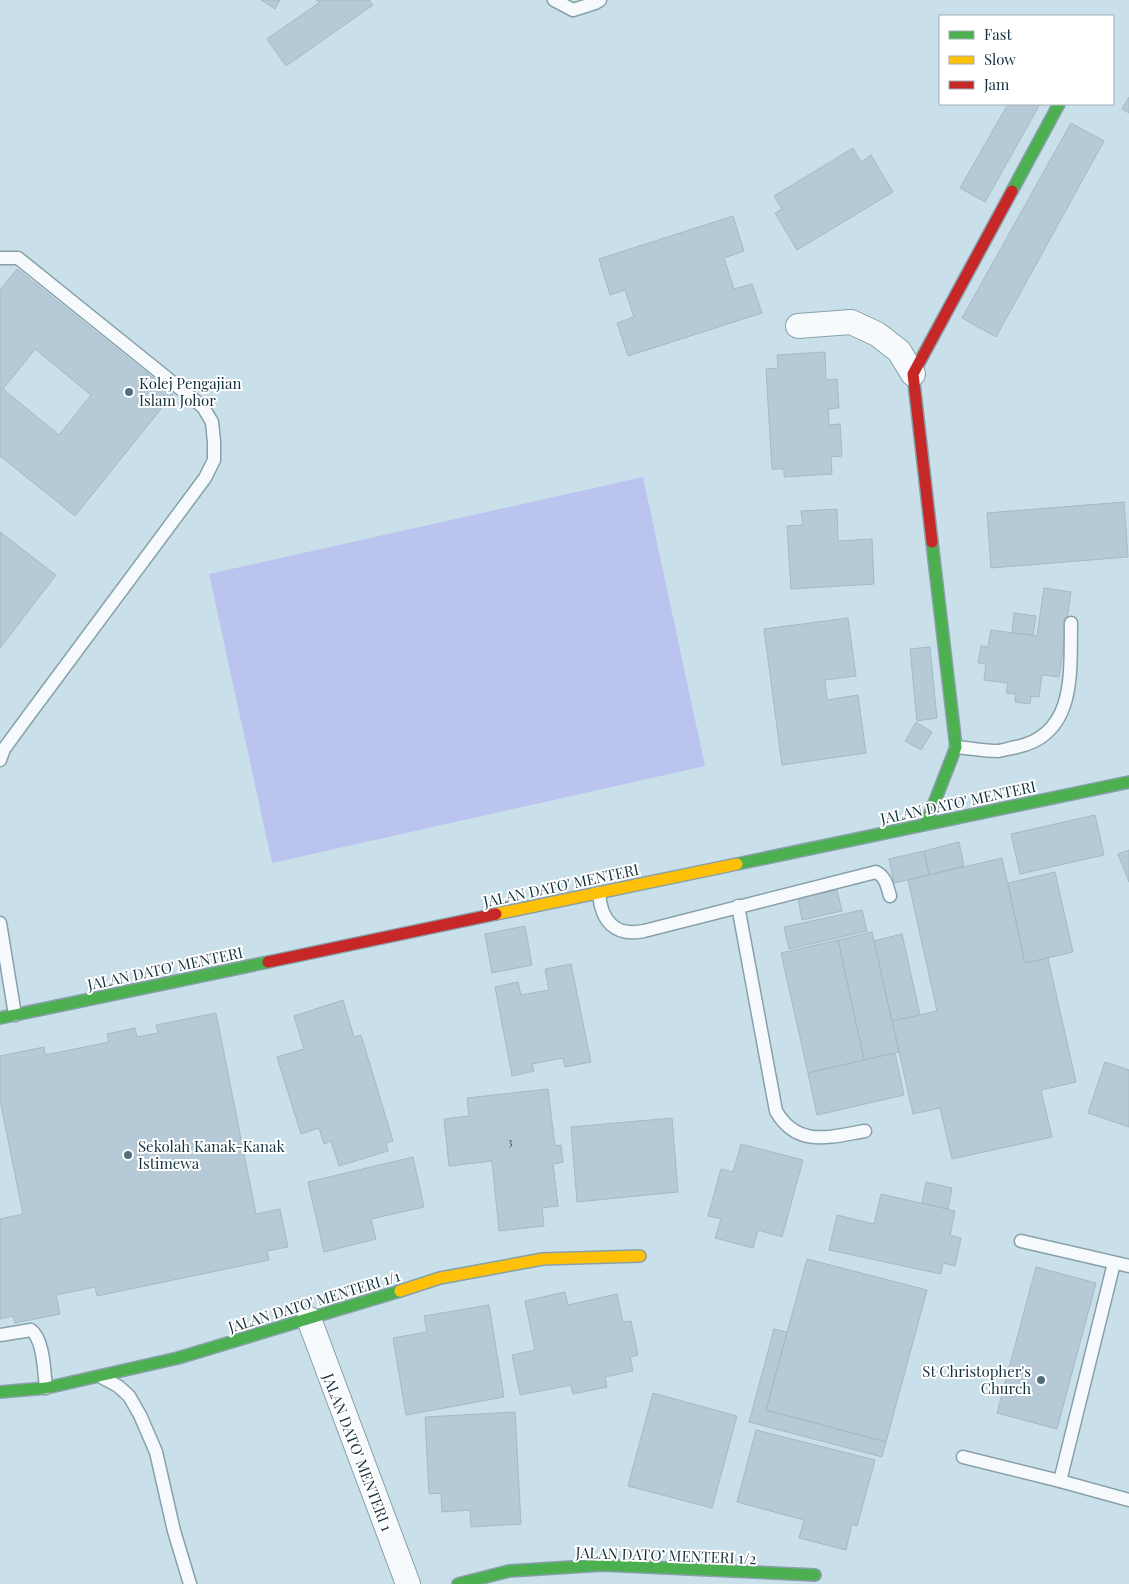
<svg xmlns="http://www.w3.org/2000/svg" width="1129" height="1584" viewBox="0 0 1129 1584" font-family="'Playfair Display',serif">
<rect width="100%" height="100%" fill="#c9e0ea"/>
<polygon fill="#bbc4ee" points="643,477 705,766 272,863 209,574"/>
<g fill="#b6c9d7" stroke="#a4b8c5" fill-rule="evenodd">
<polygon points="261,0 280,0 275,9"/>
<polygon points="316,0 369,0 373,5 286,66 267,39 320,2"/>
<polygon points="1129,97 1129,113 1122,109"/>
<polygon points="1008,104 1040,104 985,202 960,188"/>
<polygon points="1071,123 1104,141 996,337 962,318"/>
<polygon points="853,148 861,162 871,155 893,192 797,250 775,213 782,209 774,196"/>
<polygon points="733,216 744,251 724,258 734,289 752,284 762,313 628,356 617,323 634,317 625,290 610,295 599,259"/>
<path d="M17,269L173,394L75,516L0,456V290ZM35,349L91,395L59,435L3,389Z"/>
<polygon points="825,352 826,380 837,379 839,408 828,409 829,425 840,424 842,456 831,457 832,474 784,477 784,469 772,469 766,369 778,368 777,355"/>
<polygon points="1124,502 1128,557 991,568 987,513"/>
<polygon points="837,509 838,541 872,539 874,584 791,589 787,526 803,525 801,511"/>
<polygon points="0,532 56,575 0,648"/>
<polygon points="1044,588 1071,592 1059,677 1042,675 1039,697 1031,696 1030,704 1015,702 1016,694 1006,693 1008,683 984,680 986,664 978,663 981,646 988,647 991,630 1037,636"/>
<polygon points="1014,613 1036,616 1033,635 1012,633"/>
<polygon points="848,618 856,676 825,680 827,700 858,695 866,753 782,765 764,629"/>
<polygon points="930,647 937,718 917,721 910,649"/>
<polygon points="916,722 932,732 921,750 905,741"/>
<polygon points="1095,815 1104,855 1020,874 1011,834"/>
<polygon points="959,842 964,866 929,875 924,851"/>
<polygon points="1129,850 1129,882 1118,854"/>
<polygon points="924,851 929,875 894,883 889,859"/>
<polygon points="1002,858 1025,963 1048,958 1076,1082 1041,1090 1052,1137 952,1159 940,1108 913,1114 892,1021 937,1011 908,880"/>
<polygon points="1055,872 1073,952 1025,963 1008,883"/>
<polygon points="837,890 842,911 802,920 798,898"/>
<polygon points="862,910 867,931 789,949 784,927"/>
<polygon points="525,926 532,965 492,973 485,934"/>
<polygon points="872,932 899,1052 864,1060 838,940"/>
<polygon points="902,934 920,1015 892,1021 874,941"/>
<polygon points="838,940 864,1060 808,1073 781,953"/>
<polygon points="571,964 591,1062 565,1067 563,1058 532,1064 534,1071 512,1076 495,987 518,982 521,995 549,990 545,969"/>
<polygon points="343,1000 354,1037 361,1035 393,1141 386,1143 388,1151 339,1166 331,1141 324,1144 319,1128 301,1134 277,1057 304,1049 294,1016"/>
<polygon points="216,1013 256,1214 280,1209 288,1247 267,1251 269,1260 97,1296 95,1287 56,1295 60,1314 15,1323 13,1316 0,1319 0,1219 23,1214 0,1100 0,1056 44,1047 45,1055 109,1042 107,1034 135,1028 137,1037 158,1033 156,1025"/>
<polygon points="895,1053 904,1095 817,1115 808,1073"/>
<polygon points="1105,1062 1129,1070 1129,1127 1088,1113"/>
<polygon points="548,1089 555,1146 561,1145 563,1162 553,1164 558,1206 542,1208 544,1226 499,1231 492,1161 449,1166 444,1119 469,1116 467,1098"/>
<polygon points="672,1118 678,1192 577,1202 571,1127"/>
<polygon points="741,1144 803,1160 782,1237 758,1230 753,1248 715,1238 721,1219 708,1216 721,1169 733,1172"/>
<polygon points="413,1157 424,1207 371,1219 376,1239 324,1252 308,1182"/>
<polygon points="926,1182 952,1188 948,1209 922,1203"/>
<polygon points="881,1194 955,1211 950,1235 961,1238 955,1266 943,1263 941,1274 829,1250 837,1215 874,1224"/>
<polygon points="807,1259 927,1290 886,1442 766,1410"/>
<polygon points="1036,1267 1096,1283 1057,1429 997,1413"/>
<polygon points="565,1292 568,1305 617,1294 623,1322 631,1321 638,1355 630,1357 633,1371 605,1377 607,1387 573,1394 571,1385 520,1395 512,1355 535,1350 525,1301"/>
<polygon points="489,1305 504,1397 406,1415 393,1338 427,1332 424,1316"/>
<polygon points="774,1329 787,1332 766,1410 886,1442 882,1457 749,1422"/>
<polygon points="653,1393 737,1416 712,1508 628,1486"/>
<polygon points="515,1412 521,1524 471,1527 470,1510 442,1512 441,1493 429,1494 425,1417"/>
<polygon points="756,1430 875,1460 857,1526 852,1524 846,1550 799,1538 804,1520 737,1502"/>
</g>
<g fill="none" stroke-linecap="round" stroke-linejoin="round">
<g stroke="#87a0aa" stroke-width="15">
<g id="lane">
<polyline points="554,0 573,10 595,3 600,0"/>
<polyline points="0,258 18,258 203,407 212,422 214,442 214,460 205,478 26,719 4,749 0,760"/>
<path d="M956,747C970,748 984,751 998,751C1004,750 1011,748 1017,747C1077,734 1070,671 1071,623"/>
<path d="M599,893C601,921 615,937 644,931L876,872C886,877 887,886 890,896"/>
<path d="M738,906L776,1111C797,1148 830,1137 865,1131"/>
<polyline points="0,923 15,1015"/>
<polyline points="1021,1241 1129,1266"/>
<path d="M0,1335L31,1330C44,1340 44,1372 46,1388"/>
<polyline points="103,1378 118,1386 129,1396 140,1415 156,1452 174,1531 190,1584"/>
<polyline points="963,1457 1060,1481 1129,1500"/>
<polyline points="1060,1481 1114,1263"/>
</g>
</g>
<g stroke="#87a0aa" stroke-width="26">
<g id="street">
<polyline points="798,326 851,322 877,334 899,351 913,374"/>
<polyline points="309,1319 408,1584"/>
</g>
</g>
<g stroke="#87a0aa" stroke-width="14">
<g id="fast">
<polyline points="1012,191 1059,104"/>
<polyline points="926,824 956,747 932,542"/>
<polyline points="737,864 1129,782"/>
<polyline points="0,1018 268,962"/>
<polyline points="0,1392 46,1388 178,1358 400,1291"/>
<polyline points="458,1584 509,1571 603,1565 815,1575"/>
</g>
</g>
<g stroke="#87a0aa" stroke-width="14">
<g id="slow">
<polyline points="496,914 737,864"/>
<polyline points="400,1291 440,1278 543,1259 640,1256"/>
</g>
</g>
<g stroke="#87a0aa" stroke-width="14">
<g id="jam">
<polyline points="932,542 913,374 1012,191"/>
<polyline points="268,962 496,914"/>
</g>
</g>
<use href="#lane" stroke="#f7fafc" stroke-width="12"/>
<use href="#street" stroke="#f7fafc" stroke-width="24"/>
<use href="#fast" stroke="#4caf50" stroke-width="11"/>
<use href="#slow" stroke="#ffc107" stroke-width="11"/>
<use href="#jam" stroke="#c62828" stroke-width="11"/>
</g>
<g fill="#526e79" stroke="#fff" stroke-width="2">
<circle cx="129" cy="392" r="5"/>
<circle cx="128" cy="1155" r="5"/>
<circle cx="1041" cy="1380" r="5"/>
</g>
<g text-anchor="middle" dominant-baseline="central" stroke-width="4" stroke-linejoin="round" paint-order="stroke">
<g font-size="12" fill="#3e5a65">
<text x="510" y="1141">3</text>
</g>
<g font-size="15" fill="#12313c" stroke="#fff" text-anchor="start">
<text x="139" y="383">Kolej Pengajian<tspan x="139" dy="17">Islam Johor</tspan></text>
<text x="138" y="1146">Sekolah Kanak-Kanak<tspan x="138" dy="17">Istimewa</tspan></text>
<text x="1031" y="1371" text-anchor="end">St Christopher's<tspan x="1031" dy="17">Church</tspan></text>
</g>
<g font-size="15" fill="#12313c" stroke="#fff">
<text transform="translate(958 802) rotate(-12)">JALAN DATO' MENTERI</text>
<text transform="translate(561 885) rotate(-12)">JALAN DATO' MENTERI</text>
<text transform="translate(165 968) rotate(-12)">JALAN DATO' MENTERI</text>
<text transform="translate(314 1301) rotate(-17)">JALAN DATO' MENTERI 1/1</text>
<text transform="translate(358 1452) rotate(69)">JALAN DATO' MENTERI 1</text>
<text transform="translate(666 1555) rotate(2)">JALAN DATO’ MENTERI 1/2</text>
</g>
</g>
<rect x="939" y="15" width="175" height="90" fill="#ffffff" stroke="#a0adb1"/>
<rect x="949" y="31" width="25" height="8" fill="#4caf50" stroke="#a0adb1"/>
<text x="984" y="40" font-size="15" fill="#12313c">Fast</text>
<rect x="949" y="56" width="25" height="8" fill="#ffc107" stroke="#a0adb1"/>
<text x="984" y="65" font-size="15" fill="#12313c">Slow</text>
<rect x="949" y="81" width="25" height="8" fill="#c62828" stroke="#a0adb1"/>
<text x="984" y="90" font-size="15" fill="#12313c">Jam</text>
</svg>
